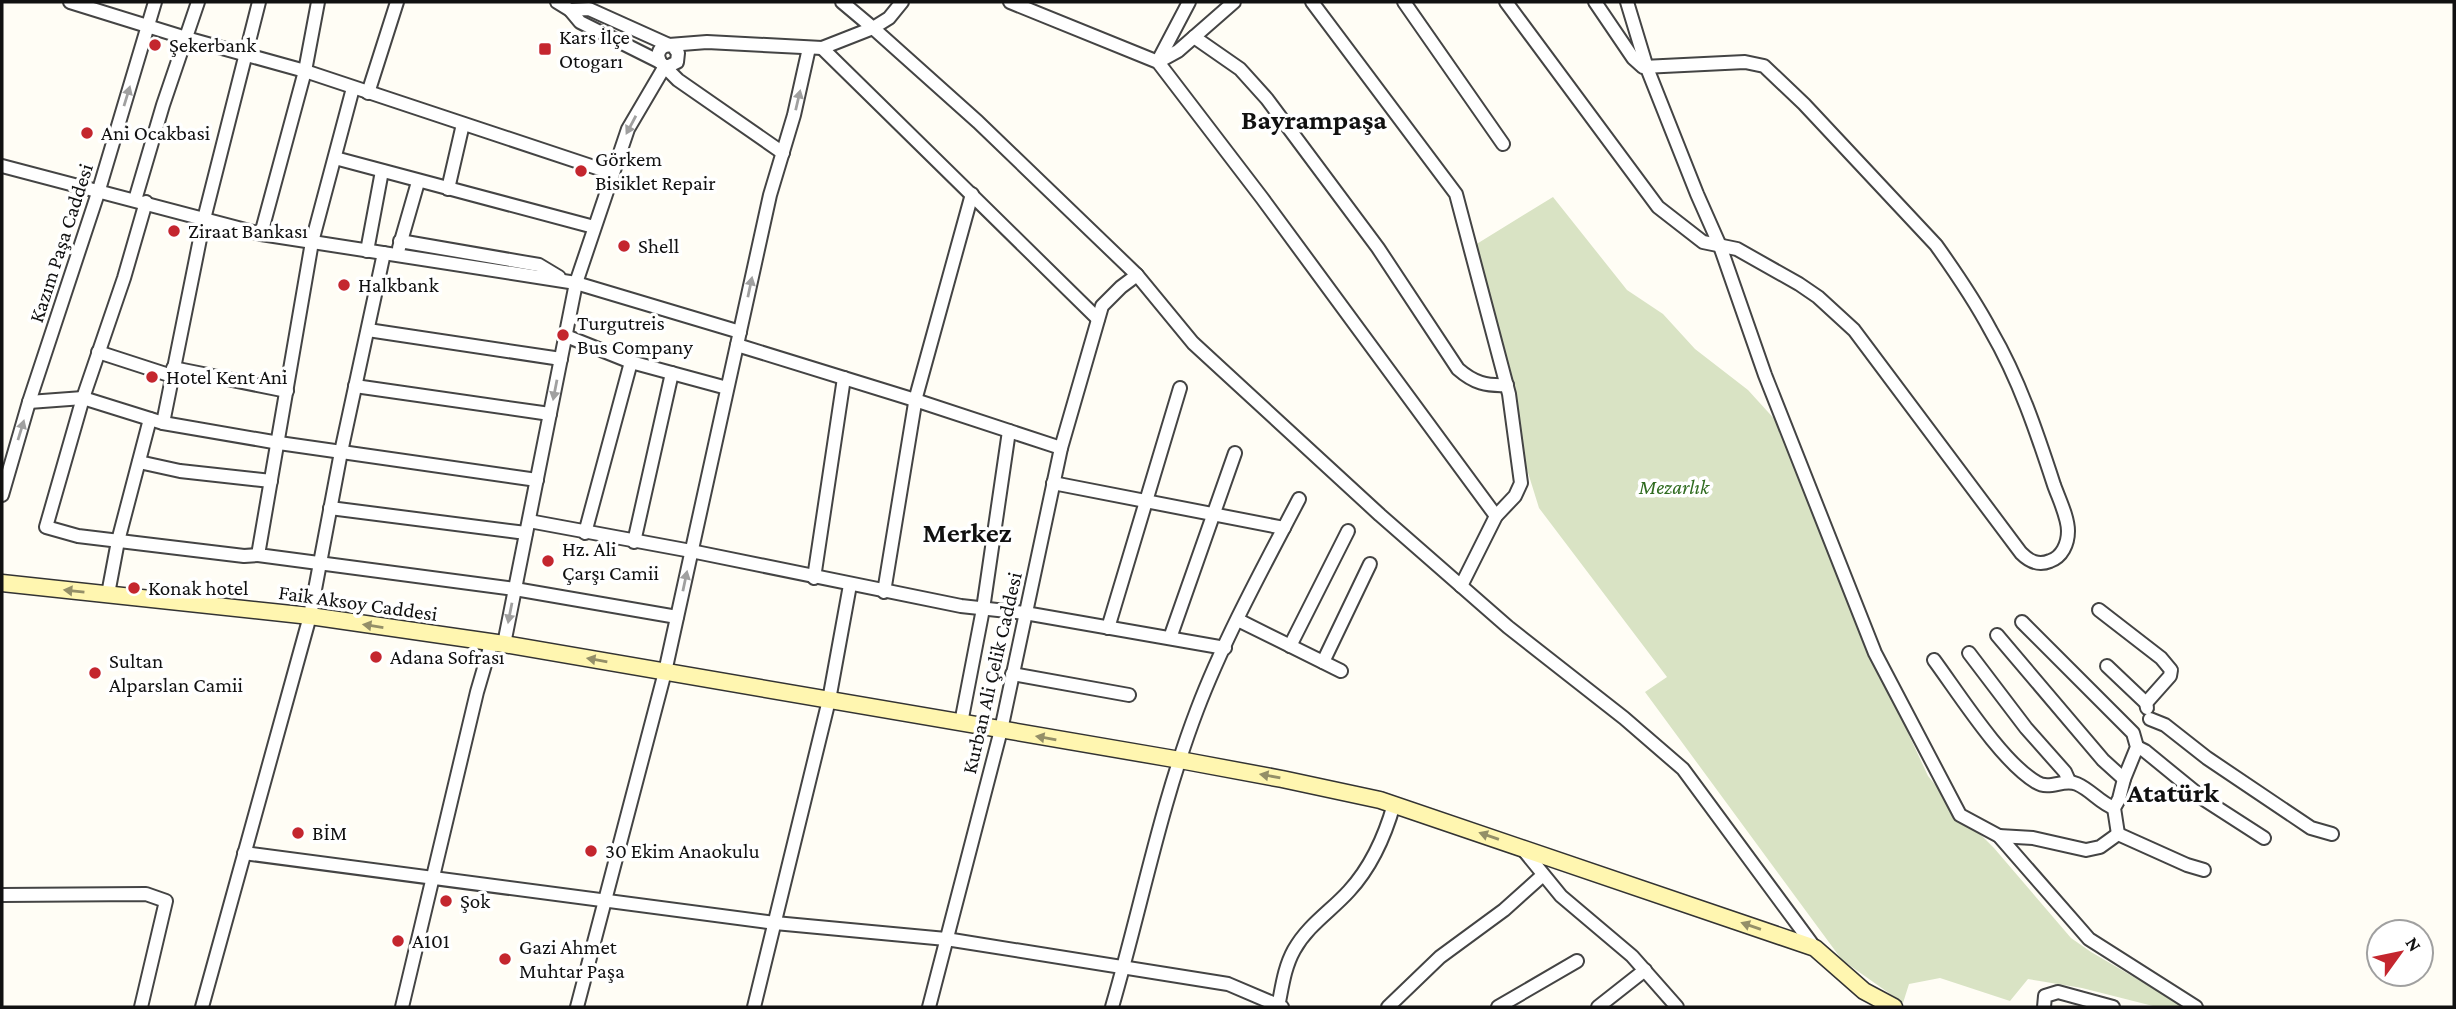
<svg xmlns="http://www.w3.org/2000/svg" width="2456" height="1009" viewBox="0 0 2456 1009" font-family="'Crimson Pro',serif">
<rect width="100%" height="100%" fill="#fffdf5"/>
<polygon fill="#d9e3c4" points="1553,197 1627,290 1663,314 1695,349 1748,390 1778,423 1889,692 1928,776 1956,810 1994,848 2071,938 2091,952 2185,1007 2157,1007 2082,988 2028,979 2010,1001 1940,978 1909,984 1903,1003 1842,960 1645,692 1667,677 1539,508 1521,450 1475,245"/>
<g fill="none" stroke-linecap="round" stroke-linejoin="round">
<g stroke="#444" stroke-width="16">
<g id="street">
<polyline points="70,2 186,38 305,71 612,173"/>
<polyline points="557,2 570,10 589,9 669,45 707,42 822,48 873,28 842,2"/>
<polyline points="902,2 889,18 873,28 978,122 1137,275 1193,343 1380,515 1508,627 1624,718 1683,769 1815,948"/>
<polyline points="1010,2 1158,62 1262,198 1496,516"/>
<polyline points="1312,2 1456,194 1509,394 1521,483 1515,496 1496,516 1461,586"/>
<polyline points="1404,2 1503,144"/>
<path d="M1506,2L1658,207L1703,242L1737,249L1799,284L1818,297L1854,330L2021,553C2029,561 2038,566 2050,561C2062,557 2068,544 2068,531C2068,517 2059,499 2054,485C2037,433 2019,379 1991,331C1975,301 1956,273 1936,245L1804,104L1764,66L1745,62L1643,67L1633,58L1595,2"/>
<polyline points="1627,2 1647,68 1697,194 1720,246 1765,375 1875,653 1960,815 1999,836 2089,939 2196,1007"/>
<polyline points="570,10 580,22 660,62"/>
<path d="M1194,37L1240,69L1267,99L1378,248L1458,369C1474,383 1486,386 1507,385"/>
<polyline points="822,48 1098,319"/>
<polyline points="1158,61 1189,2"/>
<polyline points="1158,62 1178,51 1234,2"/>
<path d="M665,66H669L677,62L678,53L673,46C664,44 659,48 658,56L660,62L678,80L783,153"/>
<polyline points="353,88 312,242 258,555 515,589 677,617"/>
<polyline points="368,93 397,2"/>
<polyline points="335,158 594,227"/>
<polyline points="2,166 261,234 576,283 740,332"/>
<polyline points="448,189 463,124"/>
<polyline points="135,200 163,105 198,2"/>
<polyline points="146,202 124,278 83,398 46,527 78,536 244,556 258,555"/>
<polyline points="261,234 305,71 318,2"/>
<polyline points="400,241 539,265 559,277"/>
<polyline points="399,248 418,182"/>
<polyline points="367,251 382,171"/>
<polyline points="368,330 561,359"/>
<polyline points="566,336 631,362 727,388"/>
<polyline points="737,345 915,400 1061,448"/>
<polyline points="98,352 172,376"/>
<polyline points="173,368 287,391"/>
<polyline points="355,386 550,414"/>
<polyline points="29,402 83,398 163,423 279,443 537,480"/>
<polyline points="163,423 204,219 259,2"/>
<polyline points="139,462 180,471 271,481"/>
<polyline points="1053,483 1284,528"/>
<polyline points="2,495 29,402 98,193 155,2"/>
<polyline points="330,508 526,533"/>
<polyline points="529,521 691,551 961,606 1025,613 1225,648"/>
<polyline points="585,533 631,362"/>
<polyline points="634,542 672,373"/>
<polyline points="814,578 844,378"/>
<polyline points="884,592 916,397 972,194"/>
<polyline points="108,594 118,541 150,419"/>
<polyline points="2099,610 2161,658 2171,670 2170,676 2146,703"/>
<polyline points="1238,620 1341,671"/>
<polyline points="2022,622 2133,733 2137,747 2124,779 2119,799 2114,808 2118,834"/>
<polyline points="1108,628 1180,388"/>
<polyline points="1997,635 2103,760 2124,779"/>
<polyline points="1170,638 1235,453"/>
<polyline points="504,644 576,283 628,129 665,66"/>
<polyline points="1290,646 1348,531"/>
<polyline points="1969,653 2026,728 2065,772 2069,781"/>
<path d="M1934,660C1959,694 2002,762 2036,782C2050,791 2063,778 2077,784C2091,790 2100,803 2114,808"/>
<polyline points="1323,662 1370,564"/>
<polyline points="2107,666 2146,703 2147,708"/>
<polyline points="1012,674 1129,695"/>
<polyline points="2150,719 2165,725 2207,758 2311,828 2332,834"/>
<polyline points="961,723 983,609 1009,431"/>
<polyline points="2137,747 2145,751 2205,800 2264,838"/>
<polyline points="2118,834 2187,865 2204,870"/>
<polyline points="1999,836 2033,838 2086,850 2100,847 2118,834"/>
<polyline points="1521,847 1561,896 1632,956 1677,1007"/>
<polyline points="244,853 775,923 946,939 1228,984 1282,1007"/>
<polyline points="2,895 146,894 166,901 141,1007"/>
<polyline points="202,1007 310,616 341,452 384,253"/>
<polyline points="402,1007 477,692 491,644"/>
<polyline points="577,1007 665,672 770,195 794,115 809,48"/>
<polyline points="754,1007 829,700 850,585"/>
<polyline points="929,1007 1001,730 1061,448 1102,306 1121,287 1137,275"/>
<path d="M1112,1007C1141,908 1160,807 1197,710C1224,639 1264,566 1299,499"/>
<path d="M1278,1007C1282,988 1284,968 1294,950C1308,925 1331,911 1349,891C1372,866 1385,836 1394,804"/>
<polyline points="1388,1007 1440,957 1504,910 1543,875"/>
<polyline points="1498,1007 1577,961"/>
<polyline points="1598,1007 1645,970"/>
<polyline points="2044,1007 2045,996 2058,992 2113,1007"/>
</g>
</g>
<g stroke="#333" stroke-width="19">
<polyline id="secondary" points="2,583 310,616 504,644 1180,760 1282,779 1380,800 1815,948 1864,991 1894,1007"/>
</g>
<use href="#street" stroke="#fff" stroke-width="12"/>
<use href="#secondary" stroke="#fff6b0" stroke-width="16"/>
</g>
<defs><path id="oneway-solid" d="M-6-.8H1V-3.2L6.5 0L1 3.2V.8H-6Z" transform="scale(1.75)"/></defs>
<g fill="#a0a0a0">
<use href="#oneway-solid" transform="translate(127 96) rotate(-73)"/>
<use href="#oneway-solid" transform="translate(798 100) rotate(-77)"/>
<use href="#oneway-solid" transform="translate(631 125) rotate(118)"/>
<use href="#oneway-solid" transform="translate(750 287) rotate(-78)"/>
<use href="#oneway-solid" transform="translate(555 390) rotate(101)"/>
<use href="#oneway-solid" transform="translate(21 430) rotate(-73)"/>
<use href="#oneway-solid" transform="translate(685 581) rotate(-78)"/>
<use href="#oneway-solid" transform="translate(510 613) rotate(101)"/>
</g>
<g fill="#948f68">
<use href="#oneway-solid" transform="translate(74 591) rotate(-174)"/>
<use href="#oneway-solid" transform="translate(373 626) rotate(-171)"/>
<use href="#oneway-solid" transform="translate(597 660) rotate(-170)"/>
<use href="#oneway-solid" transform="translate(1046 738) rotate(-170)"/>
<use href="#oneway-solid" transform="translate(1270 776) rotate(-170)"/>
<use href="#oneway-solid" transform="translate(1489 836) rotate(-161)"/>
<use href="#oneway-solid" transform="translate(1751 926) rotate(-161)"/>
</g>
<g fill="#c4262e" stroke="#fff" stroke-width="2.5">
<circle cx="155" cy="45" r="7"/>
<rect x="538" y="42" width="14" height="14" rx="3.5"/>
<circle cx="87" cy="133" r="7"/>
<circle cx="581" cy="171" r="7"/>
<circle cx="174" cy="231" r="7"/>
<circle cx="624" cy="246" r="7"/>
<circle cx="344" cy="285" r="7"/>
<circle cx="563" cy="335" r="7"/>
<circle cx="152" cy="377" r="7"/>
<circle cx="548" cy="561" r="7"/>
<circle cx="134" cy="588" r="7"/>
<circle cx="376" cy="657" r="7"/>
<circle cx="95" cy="673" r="7"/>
<circle cx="298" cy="833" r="7"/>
<circle cx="591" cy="851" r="7"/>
<circle cx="446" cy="901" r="7"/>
<circle cx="398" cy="941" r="7"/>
<circle cx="505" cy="959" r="7"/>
</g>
<g text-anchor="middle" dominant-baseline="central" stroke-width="7" stroke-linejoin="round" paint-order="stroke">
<g font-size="21" fill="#111" stroke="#fff" text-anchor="start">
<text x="559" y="37">Kars İlçe<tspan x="559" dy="24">Otogarı</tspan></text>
<text x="169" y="45">Şekerbank</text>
<text x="101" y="133">Ani Ocakbasi</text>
<text x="595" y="159">Görkem<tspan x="595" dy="24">Bisiklet Repair</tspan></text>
<text x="188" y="231">Ziraat Bankası</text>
<text x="638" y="246">Shell</text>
<text x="358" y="285">Halkbank</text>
<text x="577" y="323">Turgutreis<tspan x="577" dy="24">Bus Company</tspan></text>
<text x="166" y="377">Hotel Kent Ani</text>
<text x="562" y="549">Hz. Ali<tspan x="562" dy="24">Çarşı Camii</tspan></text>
<text x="148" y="588">Konak hotel</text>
<text x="390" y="657">Adana Sofrası</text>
<text x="109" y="661">Sultan<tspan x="109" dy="24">Alparslan Camii</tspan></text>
<text x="312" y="833">BİM</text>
<text x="605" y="851">30 Ekim Anaokulu</text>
<text x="460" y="901">Şok</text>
<text x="412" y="941">A101</text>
<text x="519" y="947">Gazi Ahmet<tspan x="519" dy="24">Muhtar Paşa</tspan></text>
</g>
<g font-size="21" fill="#111" stroke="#fff">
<text transform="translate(61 243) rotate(-72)">Kazım Paşa Caddesi</text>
<text transform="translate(358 603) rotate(8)">Faik Aksoy Caddesi</text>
<text transform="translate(992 673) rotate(-77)">Kurban Ali Çelik Caddesi</text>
</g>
<g font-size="21" font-style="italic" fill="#2f6b1f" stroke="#fff">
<text x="1674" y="487">Mezarlık</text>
</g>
<g font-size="28" font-weight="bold" fill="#111" stroke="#fff">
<text x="1314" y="119">Bayrampaşa</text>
<text x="967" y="532">Merkez</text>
<text x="2173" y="792">Atatürk</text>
</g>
</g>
<rect width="2456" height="1009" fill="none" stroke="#111111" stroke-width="7"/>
<g transform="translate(2400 953) rotate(57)"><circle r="33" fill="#ffffff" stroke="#a0a0a0" stroke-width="2"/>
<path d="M0-5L12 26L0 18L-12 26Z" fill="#c4262e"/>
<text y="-10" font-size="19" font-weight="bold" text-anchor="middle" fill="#111111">N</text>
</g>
</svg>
